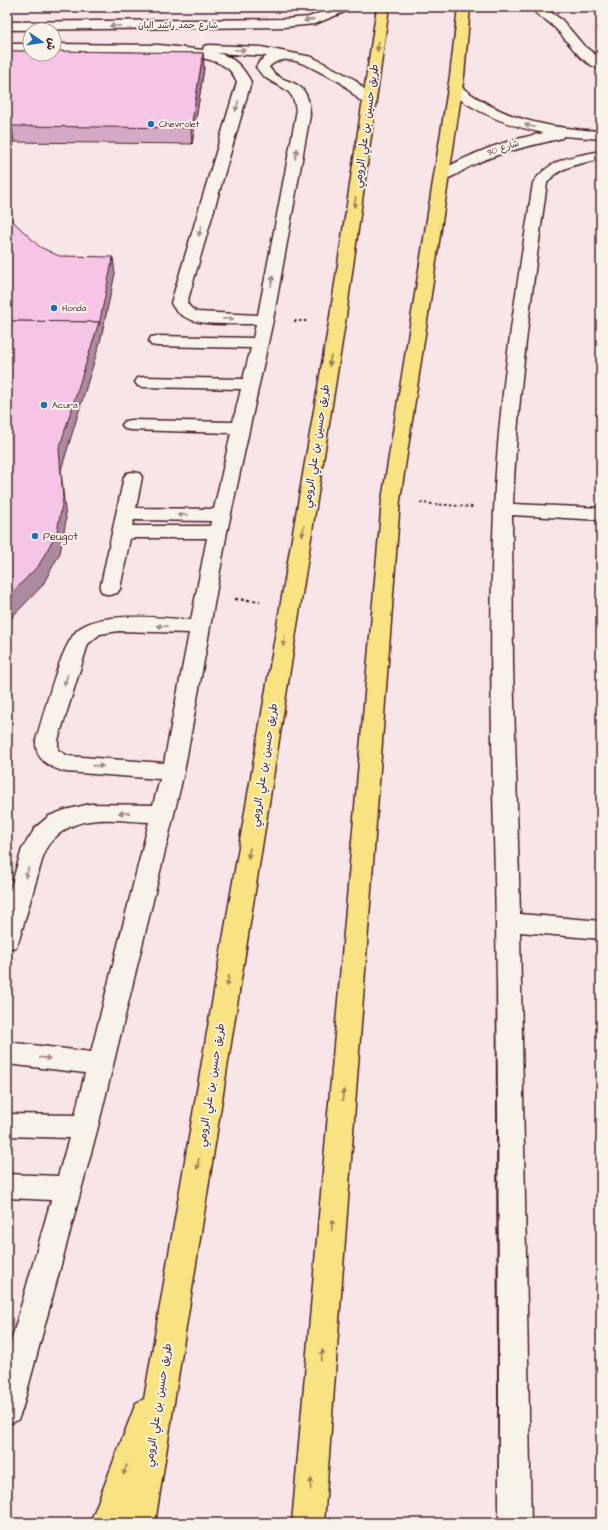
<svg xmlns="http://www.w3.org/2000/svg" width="608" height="1530" viewBox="0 0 608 1530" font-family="'Architects Daughter','Playpen Sans Arabic',sans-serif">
<rect width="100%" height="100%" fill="#f7e5e7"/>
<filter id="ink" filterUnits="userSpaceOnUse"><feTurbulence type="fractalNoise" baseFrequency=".025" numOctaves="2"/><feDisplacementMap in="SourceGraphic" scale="8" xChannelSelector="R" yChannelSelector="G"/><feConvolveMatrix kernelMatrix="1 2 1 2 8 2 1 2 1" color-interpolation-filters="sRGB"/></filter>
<g filter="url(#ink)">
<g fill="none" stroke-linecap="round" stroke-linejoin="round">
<g stroke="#4a1f2b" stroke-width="3">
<g id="minor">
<polygon points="334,7 351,7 349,10 315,24 284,27 7,30 7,22 284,19 309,17"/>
<path d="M530,7H543L562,20L584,46L601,59V69C580,64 569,41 554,27C547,19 536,16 530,7Z"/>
<rect x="7" y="44" width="23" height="8"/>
<path d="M54,44L159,45L203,50L204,46L209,45L261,47L312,57L354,79L377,102L375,105C362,108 354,93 345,86C340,81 332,78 326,75C310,67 285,50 269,67C283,89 309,73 310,115L273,320L227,532L184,772L174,814L98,1127L22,1410L18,1420L7,1425V1356L51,1200L7,1198V1174L58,1176L69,1138L7,1136V1114L75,1115L85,1073L7,1064V1042L91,1052L149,822C109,820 70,811 45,850L19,940L16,947L7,949V900L22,849L36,827L49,816L65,810L90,804L153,805L160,779L66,772C49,767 35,760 36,740C44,715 61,641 80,628C104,611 163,618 191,620L207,538H130L120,589L117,593L110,595L103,593L100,589L124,477L127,473L133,472L139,473L142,477L136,508L214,509L231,433L131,430L125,429L122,425L125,421L131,420L233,422L241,389L144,387L138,386L135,382L138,378L144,377L243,379L251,348L157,346L151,345L149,341L151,337L157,336L253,338L256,324C231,323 183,330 171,303L237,82C234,75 231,70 224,66C198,48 89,52 54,52ZM217,53L267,56L260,61L256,67C271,91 296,80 296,115L258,315L197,312L191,308L187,303L251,82C243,67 234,57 217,53ZM134,520L211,521L210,526H132ZM119,631L189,633L164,763L68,756L58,750V740L88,644L100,634Z"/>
<path d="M455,85L460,86C504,120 547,128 601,131V139L563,136L562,138C531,146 502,151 473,165C462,170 449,182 437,179L435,176L437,173C470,153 506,140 544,133C509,126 479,114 450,92L448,89L450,86Z"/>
<path d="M601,151V159C581,164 560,165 547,183C532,290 517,396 513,504L601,508V520L512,515L513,666L520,914L601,921V939L520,932L531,1523H499C499,1343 499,1163 497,983C495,826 487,668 494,511C498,401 516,292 533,183C551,157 573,157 601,151Z"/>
</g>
</g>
<g stroke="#4a1f2b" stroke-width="3">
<g id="highway">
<polygon points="377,7 389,7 345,323 155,1523 123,1523 124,1517 122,1523 90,1523 136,1403 144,1399 329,323"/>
<polygon points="458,7 470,7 464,76 400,500 324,1523 292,1523 382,500 450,76"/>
</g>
</g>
<g stroke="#4a1f2b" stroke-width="2" stroke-dasharray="2.5 2.5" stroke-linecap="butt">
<polyline points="294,321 309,321"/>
<polyline points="420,503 473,507"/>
</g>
<polyline stroke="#4a1f2b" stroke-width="2.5" stroke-dasharray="3 3" stroke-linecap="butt" points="235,599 260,601"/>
<use href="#minor" fill="#f7f3e8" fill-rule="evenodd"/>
<use href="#highway" fill="#f8e281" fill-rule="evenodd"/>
</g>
<polygon fill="#d4a9c5" stroke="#4a1f2b" points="7,51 203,53 204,68 192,144 14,142 7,167"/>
<g fill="#ac8aa0" stroke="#4a1f2b">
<polygon points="203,53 204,68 192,144 191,128"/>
<polygon points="12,126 14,142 7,167 7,144"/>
<polygon points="113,257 115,274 100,342 61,470 66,520 60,553 42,586 12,617 7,638 7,603 9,596"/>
</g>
<g fill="#f6c5e5" stroke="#4a1f2b">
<polygon points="7,51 30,51 30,54 54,54 54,51 203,53 191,128 12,126 7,144"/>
<polygon points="7,216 40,247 59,256 113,257 99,325 99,322 7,321"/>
<polygon points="7,321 99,322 59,449 63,499 57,532 39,565 9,596 7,603"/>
</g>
<defs><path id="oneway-solid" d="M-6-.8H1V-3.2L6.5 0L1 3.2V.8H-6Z"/></defs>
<g fill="#a0898a">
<use href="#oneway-solid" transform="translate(309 20) rotate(170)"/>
<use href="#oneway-solid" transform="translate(115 26) rotate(180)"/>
<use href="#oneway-solid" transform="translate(240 50) rotate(2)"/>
<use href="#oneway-solid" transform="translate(237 106) rotate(106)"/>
<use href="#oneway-solid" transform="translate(530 126) rotate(-165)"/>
<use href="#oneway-solid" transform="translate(296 154) rotate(-80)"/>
<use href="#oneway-solid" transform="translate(200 231) rotate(106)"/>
<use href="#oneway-solid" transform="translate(272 281) rotate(-80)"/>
<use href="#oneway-solid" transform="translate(228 319) rotate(1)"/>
<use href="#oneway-solid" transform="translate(183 515) rotate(-180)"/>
<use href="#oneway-solid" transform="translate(162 626) rotate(-178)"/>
<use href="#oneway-solid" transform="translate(66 680) rotate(107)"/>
<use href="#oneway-solid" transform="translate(98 766) rotate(4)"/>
<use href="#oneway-solid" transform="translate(124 813) rotate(-179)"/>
<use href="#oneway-solid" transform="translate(27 873) rotate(106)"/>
<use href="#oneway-solid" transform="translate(45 1058) rotate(6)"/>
</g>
<g fill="#a18056">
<use href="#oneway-solid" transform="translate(378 46) rotate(98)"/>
<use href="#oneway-solid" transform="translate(355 202) rotate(99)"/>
<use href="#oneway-solid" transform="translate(330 361) rotate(99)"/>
<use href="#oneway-solid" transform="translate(303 531) rotate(99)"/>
<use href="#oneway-solid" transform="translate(284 641) rotate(99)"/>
<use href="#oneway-solid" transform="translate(249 853) rotate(99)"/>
<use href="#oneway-solid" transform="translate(228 981) rotate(99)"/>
<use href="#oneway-solid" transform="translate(343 1095) rotate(-85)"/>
<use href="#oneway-solid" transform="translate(198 1164) rotate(99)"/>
<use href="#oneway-solid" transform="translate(332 1225) rotate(-85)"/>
<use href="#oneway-solid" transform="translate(322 1355) rotate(-85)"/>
<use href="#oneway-solid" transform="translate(125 1470) rotate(111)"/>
<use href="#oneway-solid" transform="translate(311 1484) rotate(-85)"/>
</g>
</g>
<g fill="#1f6fb2" stroke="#f7f3e8" stroke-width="1.5">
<circle cx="151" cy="124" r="4"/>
<circle cx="54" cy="308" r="4"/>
<circle cx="44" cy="405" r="4"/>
<circle cx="35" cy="536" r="4"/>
</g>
<g text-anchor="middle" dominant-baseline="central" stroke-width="4" stroke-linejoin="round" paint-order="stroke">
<g font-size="9" fill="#4a1f2b" stroke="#f7f3e8">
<text x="178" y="25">شارع حمد راشد البان</text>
<text transform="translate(503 148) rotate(-18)">شارع 30</text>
</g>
<g font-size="9" fill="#4a1f2b" stroke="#f7f3e8" text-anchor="start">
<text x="159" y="124">Chevrolet</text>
<text x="62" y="308">Honda</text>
<text x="52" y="405">Acura</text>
</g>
<g font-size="11" fill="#4a1f2b" stroke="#f7f3e8">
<text transform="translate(366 126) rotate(-82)">طريق حسين بن علي الرومي</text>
<text transform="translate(316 446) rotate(-81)">طريق حسين بن علي الرومي</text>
<text transform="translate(264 765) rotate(-81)">طريق حسين بن علي الرومي</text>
<text transform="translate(211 1085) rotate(-81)">طريق حسين بن علي الرومي</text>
<text transform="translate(158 1405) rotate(-81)">طريق حسين بن علي الرومي</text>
</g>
<g font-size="11" fill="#4a1f2b" stroke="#f7f3e8" text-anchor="start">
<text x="43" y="536">Peugot</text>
</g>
</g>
<rect width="608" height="1530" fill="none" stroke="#f7f3e8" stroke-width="24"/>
<rect x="12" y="12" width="584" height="1506" fill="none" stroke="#4a1f2b" stroke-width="1.5" filter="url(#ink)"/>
<g transform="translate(42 42) rotate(103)"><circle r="19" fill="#f7f3e8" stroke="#b29e9c"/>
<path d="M0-3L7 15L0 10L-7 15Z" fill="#1f6fb2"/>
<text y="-6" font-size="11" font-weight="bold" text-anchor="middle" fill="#4a1f2b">ش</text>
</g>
</svg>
